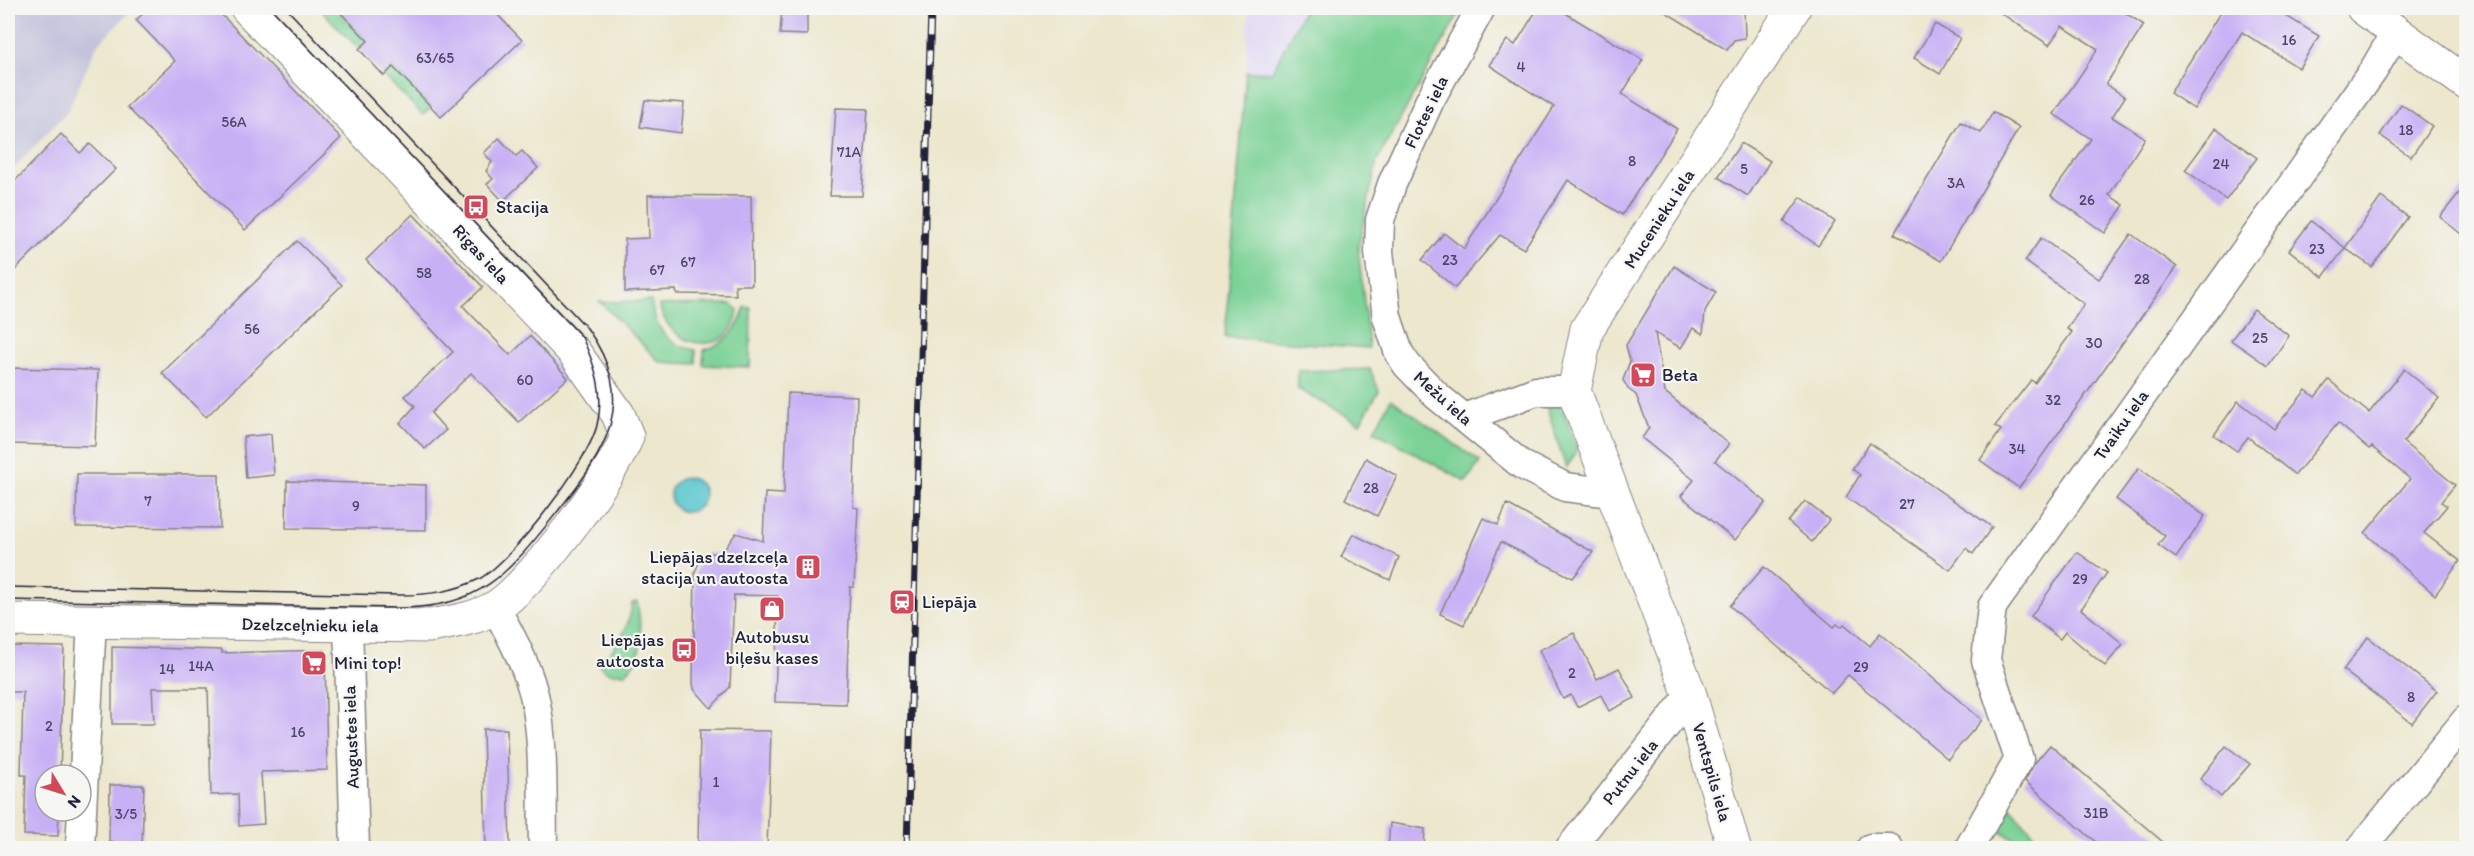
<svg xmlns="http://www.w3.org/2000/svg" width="2474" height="856" viewBox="0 0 2474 856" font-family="Itim,sans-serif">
<rect width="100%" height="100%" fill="#f6f6f2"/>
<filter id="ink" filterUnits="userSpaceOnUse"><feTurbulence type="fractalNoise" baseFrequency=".0167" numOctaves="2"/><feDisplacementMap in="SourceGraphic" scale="12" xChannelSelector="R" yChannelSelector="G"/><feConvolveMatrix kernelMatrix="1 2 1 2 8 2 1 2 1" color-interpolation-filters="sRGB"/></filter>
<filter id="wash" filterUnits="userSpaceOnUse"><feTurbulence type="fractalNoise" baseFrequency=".008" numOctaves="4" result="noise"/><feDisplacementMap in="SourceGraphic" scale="24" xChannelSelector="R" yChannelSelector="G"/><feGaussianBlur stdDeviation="1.35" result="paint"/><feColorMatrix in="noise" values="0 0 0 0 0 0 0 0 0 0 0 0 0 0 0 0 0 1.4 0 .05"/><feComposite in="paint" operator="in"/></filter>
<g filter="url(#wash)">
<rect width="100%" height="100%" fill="#ece7cd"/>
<polygon fill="#ded5f5" points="1249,8 1305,8 1272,73 1246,72"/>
<polygon fill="#c3c1db" points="8,8 134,8 97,45 67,112 8,174"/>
<g fill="#7bd296" stroke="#4e7a68" stroke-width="1.5">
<polygon points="319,8 336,8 368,41 359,49"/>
<polygon points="1305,8 1462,8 1377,161 1358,247 1369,348 1225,337 1246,72 1272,72"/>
<polygon points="393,67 431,107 423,115 384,76"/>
<path d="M651,301C655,329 667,345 696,350V364L660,362L600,302Z"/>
<path d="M731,304L738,310C733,357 671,353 659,305Z"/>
<path d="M745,307L751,308L750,367L703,365L704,350C726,344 739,330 745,307Z"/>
<polygon points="1370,369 1379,391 1360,423 1298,389 1298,371"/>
<polygon points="1391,399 1480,462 1466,482 1374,431"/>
<polygon points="1545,402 1560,407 1564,412 1576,447 1576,453 1566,468"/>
<path d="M637,602C641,628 647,655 625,673H610L598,665C617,647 630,629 632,603Z"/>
<polygon points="2004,800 2046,848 2032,848 1990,826"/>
</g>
<circle fill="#5bc8cf" stroke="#3e7585" stroke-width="1.5" cx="687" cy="495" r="17"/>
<g id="blocks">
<g fill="#c8b0f5">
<polygon points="149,8 215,8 341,138 245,230 127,107 175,61 136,20"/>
<polygon points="336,8 491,8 522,40 441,117 393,67 384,76 359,49 368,41"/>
<polygon points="782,8 807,8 807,35 780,34"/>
<polygon points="1538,8 1557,8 1643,60 1622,94 1677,129 1622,215 1568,180 1524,249 1500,235 1455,288 1422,260 1444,233 1464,249 1554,107 1489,65 1507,40 1515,45"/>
<polygon points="1659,8 1744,8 1745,38 1734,40 1727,50"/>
<polygon points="1993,8 2118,8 2144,25 2106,84 2125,97 2112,117 2145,138 2109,195 2124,205 2105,233 2051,195 2091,139 2054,114 2098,49 2062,26 2049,45"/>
<polygon points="2223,8 2273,8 2319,36 2299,68 2242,32 2194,109 2170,93"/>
<polygon points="1935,24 1960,38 1940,74 1914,58"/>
<polygon points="645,100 684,103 681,133 640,127"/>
<polygon points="2401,104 2432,126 2411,157 2380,135"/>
<polygon points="836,108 868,109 862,196 830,196"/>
<polygon points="1993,112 2019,128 1941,261 1894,234 1961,122 1981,133"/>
<polygon points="2216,128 2257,158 2226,200 2185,170"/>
<polygon points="61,134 80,153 90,144 116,169 8,277 8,188"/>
<polygon points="499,138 516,156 522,151 538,168 503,201 487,184 493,179 486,171 492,162 484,153"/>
<polygon points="1741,143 1770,161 1748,196 1718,177"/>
<polygon points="2466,184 2466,238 2440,217"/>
<polygon points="648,195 751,196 752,285 735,285 736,295 677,294 676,290 625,292 625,239 649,238"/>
<polygon points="1801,197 1835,222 1818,246 1784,221"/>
<polygon points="2381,197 2408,217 2372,267 2345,248"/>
<polygon points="413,214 483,287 463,306 510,355 530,336 568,378 519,422 471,373 431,413 446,430 425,449 400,423 415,406 405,396 453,352 366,260"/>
<polygon points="2311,221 2345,248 2323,277 2289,250"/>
<polygon points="2131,234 2177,267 2019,488 1980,460 2001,430 1995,426 2031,380 2035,383 2072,332 2067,329 2084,304 2025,261 2041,238 2099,279"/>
<polygon points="297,241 342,285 206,417 162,373"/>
<polygon points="1674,266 1716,292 1705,311 1703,334 1693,328 1681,348 1655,333 1665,392 1729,444 1715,461 1766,502 1735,540 1681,496 1694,480 1642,438 1649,428 1636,395 1628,389 1623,380 1630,361 1626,345"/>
<polygon points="2254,309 2289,336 2268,366 2231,340"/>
<polygon points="8,368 98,370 95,446 8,444"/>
<polygon points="2404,369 2439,398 2403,442 2455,485 2441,502 2447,506 2424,533 2460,561 2435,595 2365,533 2410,479 2372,447 2369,449 2338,423 2295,475 2248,437 2237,451 2214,435 2238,401 2274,429 2306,390 2315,397 2329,380 2369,413"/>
<polygon points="788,393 857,396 853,507 858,508 854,587 850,587 846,704 775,702 778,596 734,595 730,687 711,708 694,689 693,683 695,572 701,558 708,553 721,554 736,533 763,541 765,493 784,494"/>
<polygon points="271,434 274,475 246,478 243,437"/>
<polygon points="1870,443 1992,527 1973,554 1966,548 1950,570 1846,497 1860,475 1852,469"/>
<polygon points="1366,458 1397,476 1377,516 1345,499"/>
<polygon points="2139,468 2205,516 2176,558 2158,545 2165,536 2116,499"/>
<polygon points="77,474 219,474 220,528 76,527"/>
<polygon points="287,481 426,485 426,530 286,528"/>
<polygon points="1805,501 1829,520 1812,542 1788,522"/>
<polygon points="1507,504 1593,552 1573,578 1501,542 1464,625 1440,614 1483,518 1498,525"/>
<polygon points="1353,534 1399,557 1390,580 1341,557"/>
<polygon points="2077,552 2107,573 2081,609 2123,644 2105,666 2065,632 2060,639 2031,616"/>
<polygon points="1764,567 1834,627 1837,624 1841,627 1844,624 1870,646 1880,633 1982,720 1948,759 1848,675 1832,693 1730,606"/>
<polygon points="1574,633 1597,679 1619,668 1635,698 1609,711 1601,695 1577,707 1571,695 1563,699 1539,650"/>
<polygon points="2368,637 2437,691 2412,723 2343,670"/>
<polygon points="8,646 64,647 60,775 45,775 45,811 59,811 58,836 24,835 26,775 21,775 23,692 8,692"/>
<polygon points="112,647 222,650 222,653 325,650 327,770 261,772 264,824 239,826 238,794 211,795 208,688 152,688 154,724 112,724"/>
<polygon points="483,729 507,729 510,849 486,849"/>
<polygon points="700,730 771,731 767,849 698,849"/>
<polygon points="2050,745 2171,849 2104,849 2025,781 2034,764"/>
<polygon points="2226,746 2250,764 2221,797 2200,779"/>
<polygon points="110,785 144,785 142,846 109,842"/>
<polygon points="1390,823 1425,829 1424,849 1388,849"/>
</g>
</g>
</g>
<g filter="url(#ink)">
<use href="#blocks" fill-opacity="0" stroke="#878484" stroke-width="1.5"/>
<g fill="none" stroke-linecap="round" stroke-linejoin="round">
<g stroke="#878484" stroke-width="31">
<g id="minor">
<polyline points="1481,8 1430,100 1392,184 1380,220 1379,252 1387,317 1399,353 1407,365 1437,396 1522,465 1565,487 1612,493"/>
<polyline points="1464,418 1536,391 1574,391"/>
<path d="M495,607C510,634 525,662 533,691C545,734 542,803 543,848"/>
<polyline points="348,625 355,848"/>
<polyline points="80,848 92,621"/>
<polyline points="1570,848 1690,695"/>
<polyline points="1871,848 1889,848"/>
<polyline points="1969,848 2019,759 1986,660 1992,607 2373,71 2397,30"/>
<polyline points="2361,848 2466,720"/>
</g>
</g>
<g stroke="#878484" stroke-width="35">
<g id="tertiary">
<polyline points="2363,8 2466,83"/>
<path d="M8,620L429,626C451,622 476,619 496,607C531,585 613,476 627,436L618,414L574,352L247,8"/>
<polyline points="1734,848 1690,695 1574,391 1587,329 1794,8"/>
</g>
</g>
<use href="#minor" stroke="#fff" stroke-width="28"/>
<use href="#tertiary" stroke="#fff" stroke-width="33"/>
<g stroke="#22223b" stroke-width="1.5">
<path d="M8,587L399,595C428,595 453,592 479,579C512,561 589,461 597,425C605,393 595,365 582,337L271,8"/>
<path d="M8,600L398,608C483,608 509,572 558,511C607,449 639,402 587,328L286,8"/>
</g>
<g stroke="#22223b" stroke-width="7">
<polyline id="rail" points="907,848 931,8"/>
</g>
<use href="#rail" stroke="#f6f6f2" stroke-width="4.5" stroke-dasharray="14" stroke-linecap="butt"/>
</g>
</g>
<defs>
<g id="bus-square" transform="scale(1.35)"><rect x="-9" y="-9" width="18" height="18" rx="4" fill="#d1495b" stroke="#f6f6f2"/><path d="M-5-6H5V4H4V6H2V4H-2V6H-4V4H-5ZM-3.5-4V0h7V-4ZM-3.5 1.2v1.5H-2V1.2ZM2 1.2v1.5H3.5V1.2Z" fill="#fff"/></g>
<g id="supermarket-square" transform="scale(1.35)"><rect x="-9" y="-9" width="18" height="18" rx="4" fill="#d1495b" stroke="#f6f6f2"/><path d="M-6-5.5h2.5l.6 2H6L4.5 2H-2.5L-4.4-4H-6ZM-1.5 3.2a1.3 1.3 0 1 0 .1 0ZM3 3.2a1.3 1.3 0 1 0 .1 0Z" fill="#fff"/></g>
<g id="building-square" transform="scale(1.35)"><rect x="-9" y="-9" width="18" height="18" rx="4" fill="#d1495b" stroke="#f6f6f2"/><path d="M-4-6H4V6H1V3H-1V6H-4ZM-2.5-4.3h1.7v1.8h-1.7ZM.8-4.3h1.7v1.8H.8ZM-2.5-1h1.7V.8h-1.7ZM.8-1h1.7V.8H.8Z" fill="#fff"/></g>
<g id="station-square" transform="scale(1.35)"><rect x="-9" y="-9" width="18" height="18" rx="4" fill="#d1495b" stroke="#f6f6f2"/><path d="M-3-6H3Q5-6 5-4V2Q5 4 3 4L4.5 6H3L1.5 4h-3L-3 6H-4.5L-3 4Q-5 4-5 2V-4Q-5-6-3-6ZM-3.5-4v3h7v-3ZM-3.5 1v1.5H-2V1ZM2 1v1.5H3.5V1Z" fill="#fff"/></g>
<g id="shop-square" transform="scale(1.35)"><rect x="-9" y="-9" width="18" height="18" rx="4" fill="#d1495b" stroke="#f6f6f2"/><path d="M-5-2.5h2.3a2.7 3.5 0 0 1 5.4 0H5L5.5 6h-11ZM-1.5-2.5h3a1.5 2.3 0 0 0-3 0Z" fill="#fff"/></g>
</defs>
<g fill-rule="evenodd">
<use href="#bus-square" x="476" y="207"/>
<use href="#supermarket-square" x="1643" y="375"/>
<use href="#building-square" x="808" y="567"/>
<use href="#station-square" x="902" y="602"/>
<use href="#shop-square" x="772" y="609"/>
<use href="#bus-square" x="684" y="650"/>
<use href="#supermarket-square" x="314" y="663"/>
</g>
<g text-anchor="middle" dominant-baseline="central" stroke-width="4.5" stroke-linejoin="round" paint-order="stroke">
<g font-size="15" fill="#4c466a">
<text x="2289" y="40">16</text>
<text x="435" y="58">63/65</text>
<text x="1521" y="67">4</text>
<text x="234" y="122">56A</text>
<text x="2406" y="130">18</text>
<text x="849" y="152">71A</text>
<text x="1632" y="161">8</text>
<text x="2221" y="164">24</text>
<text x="1744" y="169">5</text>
<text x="1956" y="183">3A</text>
<text x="2087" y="200">26</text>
<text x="2317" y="249">23</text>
<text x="1450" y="260">23</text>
<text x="688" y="262">67</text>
<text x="657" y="270">67</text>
<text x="424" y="273">58</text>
<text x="2142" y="279">28</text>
<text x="252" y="329">56</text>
<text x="2260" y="338">25</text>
<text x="2094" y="343">30</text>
<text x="525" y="380">60</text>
<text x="2053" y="400">32</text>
<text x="2017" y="449">34</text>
<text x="1371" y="488">28</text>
<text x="148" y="501">7</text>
<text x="1907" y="504">27</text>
<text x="356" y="506">9</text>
<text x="2080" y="579">29</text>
<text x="201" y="666">14A</text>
<text x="1861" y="667">29</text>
<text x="167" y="669">14</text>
<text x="1572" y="673">2</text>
<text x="2411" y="697">8</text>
<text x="49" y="726">2</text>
<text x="298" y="732">16</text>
<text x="716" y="782">1</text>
<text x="2096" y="813">31B</text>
<text x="126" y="814">3/5</text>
</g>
<g font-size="18" fill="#22223b" stroke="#f6f6f2">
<text transform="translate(1426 112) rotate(-64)">Flotes iela</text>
<text transform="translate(1659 219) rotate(-57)">Mucenieku iela</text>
<text transform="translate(481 254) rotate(47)">Rīgas iela</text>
<text transform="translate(1443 398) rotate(42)">Mežu iela</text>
<text transform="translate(2121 425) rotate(-55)">Tvaiku iela</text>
<text transform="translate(310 625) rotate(1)">Dzelzceļnieku iela</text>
<text transform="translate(351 737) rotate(-92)">Augustes iela</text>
<text transform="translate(1630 772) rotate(-52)">Putnu iela</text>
<text transform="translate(1712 772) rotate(74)">Ventspils iela</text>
</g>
<g font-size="18" fill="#22223b" stroke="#f6f6f2" text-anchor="start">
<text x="496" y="207">Stacija</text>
<text x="1662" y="375">Beta</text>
<text x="788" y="557" text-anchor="end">Liepājas dzelzceļa<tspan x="788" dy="21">stacija un autoosta</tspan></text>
<text x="922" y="602">Liepāja</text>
<text x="772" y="637" text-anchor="middle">Autobusu<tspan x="772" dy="21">biļešu kases</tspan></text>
<text x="664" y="640" text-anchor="end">Liepājas<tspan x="664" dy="21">autoosta</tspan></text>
<text x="334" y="663">Mini top!</text>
</g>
</g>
<rect width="2474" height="856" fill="none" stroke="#f6f6f2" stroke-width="30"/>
<g transform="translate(63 793) rotate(128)"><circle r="28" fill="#f6f6f2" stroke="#a1a1a9" stroke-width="1.5"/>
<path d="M0-4.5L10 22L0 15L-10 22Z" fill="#d1495b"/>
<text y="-9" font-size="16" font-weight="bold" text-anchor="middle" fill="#22223b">N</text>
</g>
</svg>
